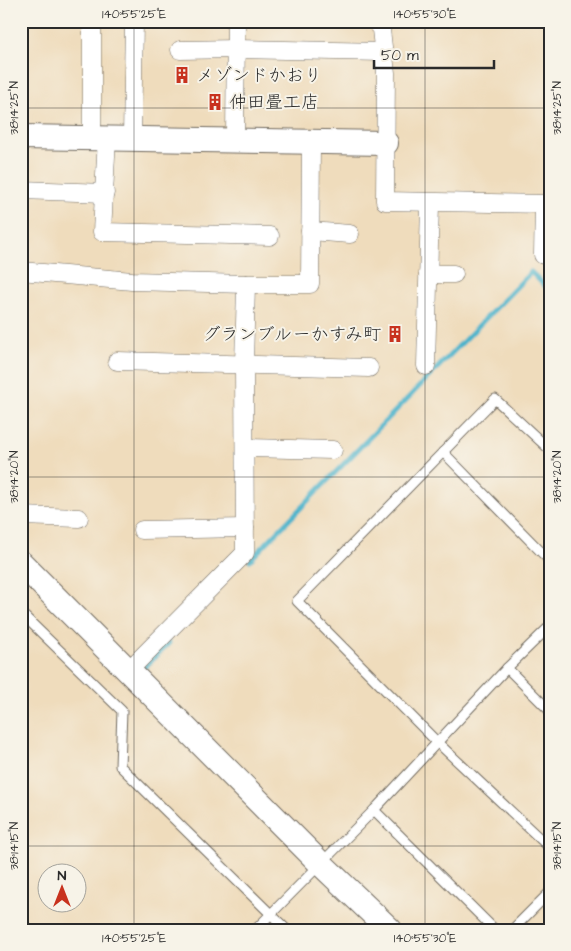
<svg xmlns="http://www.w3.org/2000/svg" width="571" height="951" viewBox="0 0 571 951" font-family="'Architects Daughter','Klee One',sans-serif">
<rect width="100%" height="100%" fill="#f7f3e8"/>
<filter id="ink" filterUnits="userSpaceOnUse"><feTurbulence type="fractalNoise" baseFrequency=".02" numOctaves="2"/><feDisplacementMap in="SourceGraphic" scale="10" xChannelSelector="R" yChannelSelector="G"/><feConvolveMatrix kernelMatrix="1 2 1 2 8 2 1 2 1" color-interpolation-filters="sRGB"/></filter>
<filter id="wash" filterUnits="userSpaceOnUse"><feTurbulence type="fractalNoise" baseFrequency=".0096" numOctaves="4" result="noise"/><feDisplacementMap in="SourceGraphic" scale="20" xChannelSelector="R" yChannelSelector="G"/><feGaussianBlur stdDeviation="1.12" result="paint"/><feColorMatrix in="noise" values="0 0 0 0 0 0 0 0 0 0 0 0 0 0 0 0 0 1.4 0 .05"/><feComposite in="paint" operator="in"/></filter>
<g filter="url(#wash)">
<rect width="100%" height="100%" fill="#efdcbc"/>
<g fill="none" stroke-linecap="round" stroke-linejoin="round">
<g stroke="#4cb3cb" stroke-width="5">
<polyline points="250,560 531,272 550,291"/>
<polyline points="143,669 169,643"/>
</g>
</g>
</g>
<g filter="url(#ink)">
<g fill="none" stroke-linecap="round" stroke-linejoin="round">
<g stroke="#70695e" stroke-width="11">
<g id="lane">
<polyline points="550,450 495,399 297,601 438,743 550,848"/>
<polyline points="443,452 550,561"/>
<polyline points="21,613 122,711 120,766 287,930"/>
<polyline points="507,668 550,711"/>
<polyline points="374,810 495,930"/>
<polyline points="21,922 29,930"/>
<polyline points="255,930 374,810 507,668 550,626"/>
<polyline points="512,930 550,892"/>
</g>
</g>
<g stroke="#70695e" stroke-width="19">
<g id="street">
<polyline points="380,21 386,73 385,201 550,204"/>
<polyline points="180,50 236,49 384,52"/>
<polyline points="92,137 92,21"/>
<polyline points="107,137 102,232 270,236"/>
<polyline points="132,137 134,21"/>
<polyline points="235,139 236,21"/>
<polyline points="21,190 105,193"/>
<polyline points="310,231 350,234"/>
<polyline points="543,255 544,204"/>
<polyline points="21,271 132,281 246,284 310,284 311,141"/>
<polyline points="428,274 454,274"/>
<polyline points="117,361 369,368"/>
<polyline points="426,366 430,203"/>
<polyline points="245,448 333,450"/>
<polyline points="21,516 79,518"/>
<polyline points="142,530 245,528"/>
<polyline points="129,670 245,553 244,365 246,284"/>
</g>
</g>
<g stroke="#70695e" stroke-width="26">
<g id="secondary">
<polyline points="21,137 386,143"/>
<polyline points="21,563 320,863 390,930"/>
</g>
</g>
<use href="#lane" stroke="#fff" stroke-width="9"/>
<use href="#street" stroke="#fff" stroke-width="18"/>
<use href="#secondary" stroke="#fff" stroke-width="24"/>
</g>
</g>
<path fill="none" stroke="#2b2b2b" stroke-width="1" stroke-opacity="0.45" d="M134,21V930M425,21V930M21,108H550M21,477H550M21,846H550"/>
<defs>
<g id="building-bare" transform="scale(1.35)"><path d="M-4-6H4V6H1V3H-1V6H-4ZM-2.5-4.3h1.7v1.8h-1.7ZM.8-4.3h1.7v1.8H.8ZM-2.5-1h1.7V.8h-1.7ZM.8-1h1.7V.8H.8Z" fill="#c8321e" stroke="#f7f3e8" stroke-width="2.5" paint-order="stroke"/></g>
</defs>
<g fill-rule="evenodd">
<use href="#building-bare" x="182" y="75"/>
<use href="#building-bare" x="215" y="102"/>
<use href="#building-bare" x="395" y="334"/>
</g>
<g text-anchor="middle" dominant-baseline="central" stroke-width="4" stroke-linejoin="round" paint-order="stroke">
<g font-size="18" fill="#2b2b2b" stroke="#f7f3e8" text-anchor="start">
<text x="196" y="75">メゾンドかおり</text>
<text x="229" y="102">仲田畳工店</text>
<text x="381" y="334" text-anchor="end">グランブルーかすみ町</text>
</g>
</g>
<rect width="571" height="951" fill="none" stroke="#f7f3e8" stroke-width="55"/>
<g transform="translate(62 888)"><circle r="24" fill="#f7f3e8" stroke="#a5a39c"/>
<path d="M0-4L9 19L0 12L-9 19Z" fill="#c8321e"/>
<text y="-8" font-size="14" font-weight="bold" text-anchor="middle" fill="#2b2b2b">N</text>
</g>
<path d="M374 60v8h120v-8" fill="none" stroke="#2b2b2b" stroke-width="2.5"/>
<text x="381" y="60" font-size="15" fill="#2b2b2b" stroke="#f7f3e8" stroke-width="4" paint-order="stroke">50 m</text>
<rect x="28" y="28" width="516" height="896" fill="none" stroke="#2b2b2b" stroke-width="2"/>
<g font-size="12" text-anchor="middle" fill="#2b2b2b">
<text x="134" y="18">140°55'25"E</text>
<text x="425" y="18">140°55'30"E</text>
<text transform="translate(14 108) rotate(-90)" y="4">38°14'25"N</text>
<text transform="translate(557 108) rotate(-90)" y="4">38°14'25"N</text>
<text transform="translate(14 477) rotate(-90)" y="4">38°14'20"N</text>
<text transform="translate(557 477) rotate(-90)" y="4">38°14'20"N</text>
<text transform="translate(14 846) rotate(-90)" y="4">38°14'15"N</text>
<text transform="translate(557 846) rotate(-90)" y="4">38°14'15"N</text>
<text x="134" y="942">140°55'25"E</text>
<text x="425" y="942">140°55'30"E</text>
</g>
</svg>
